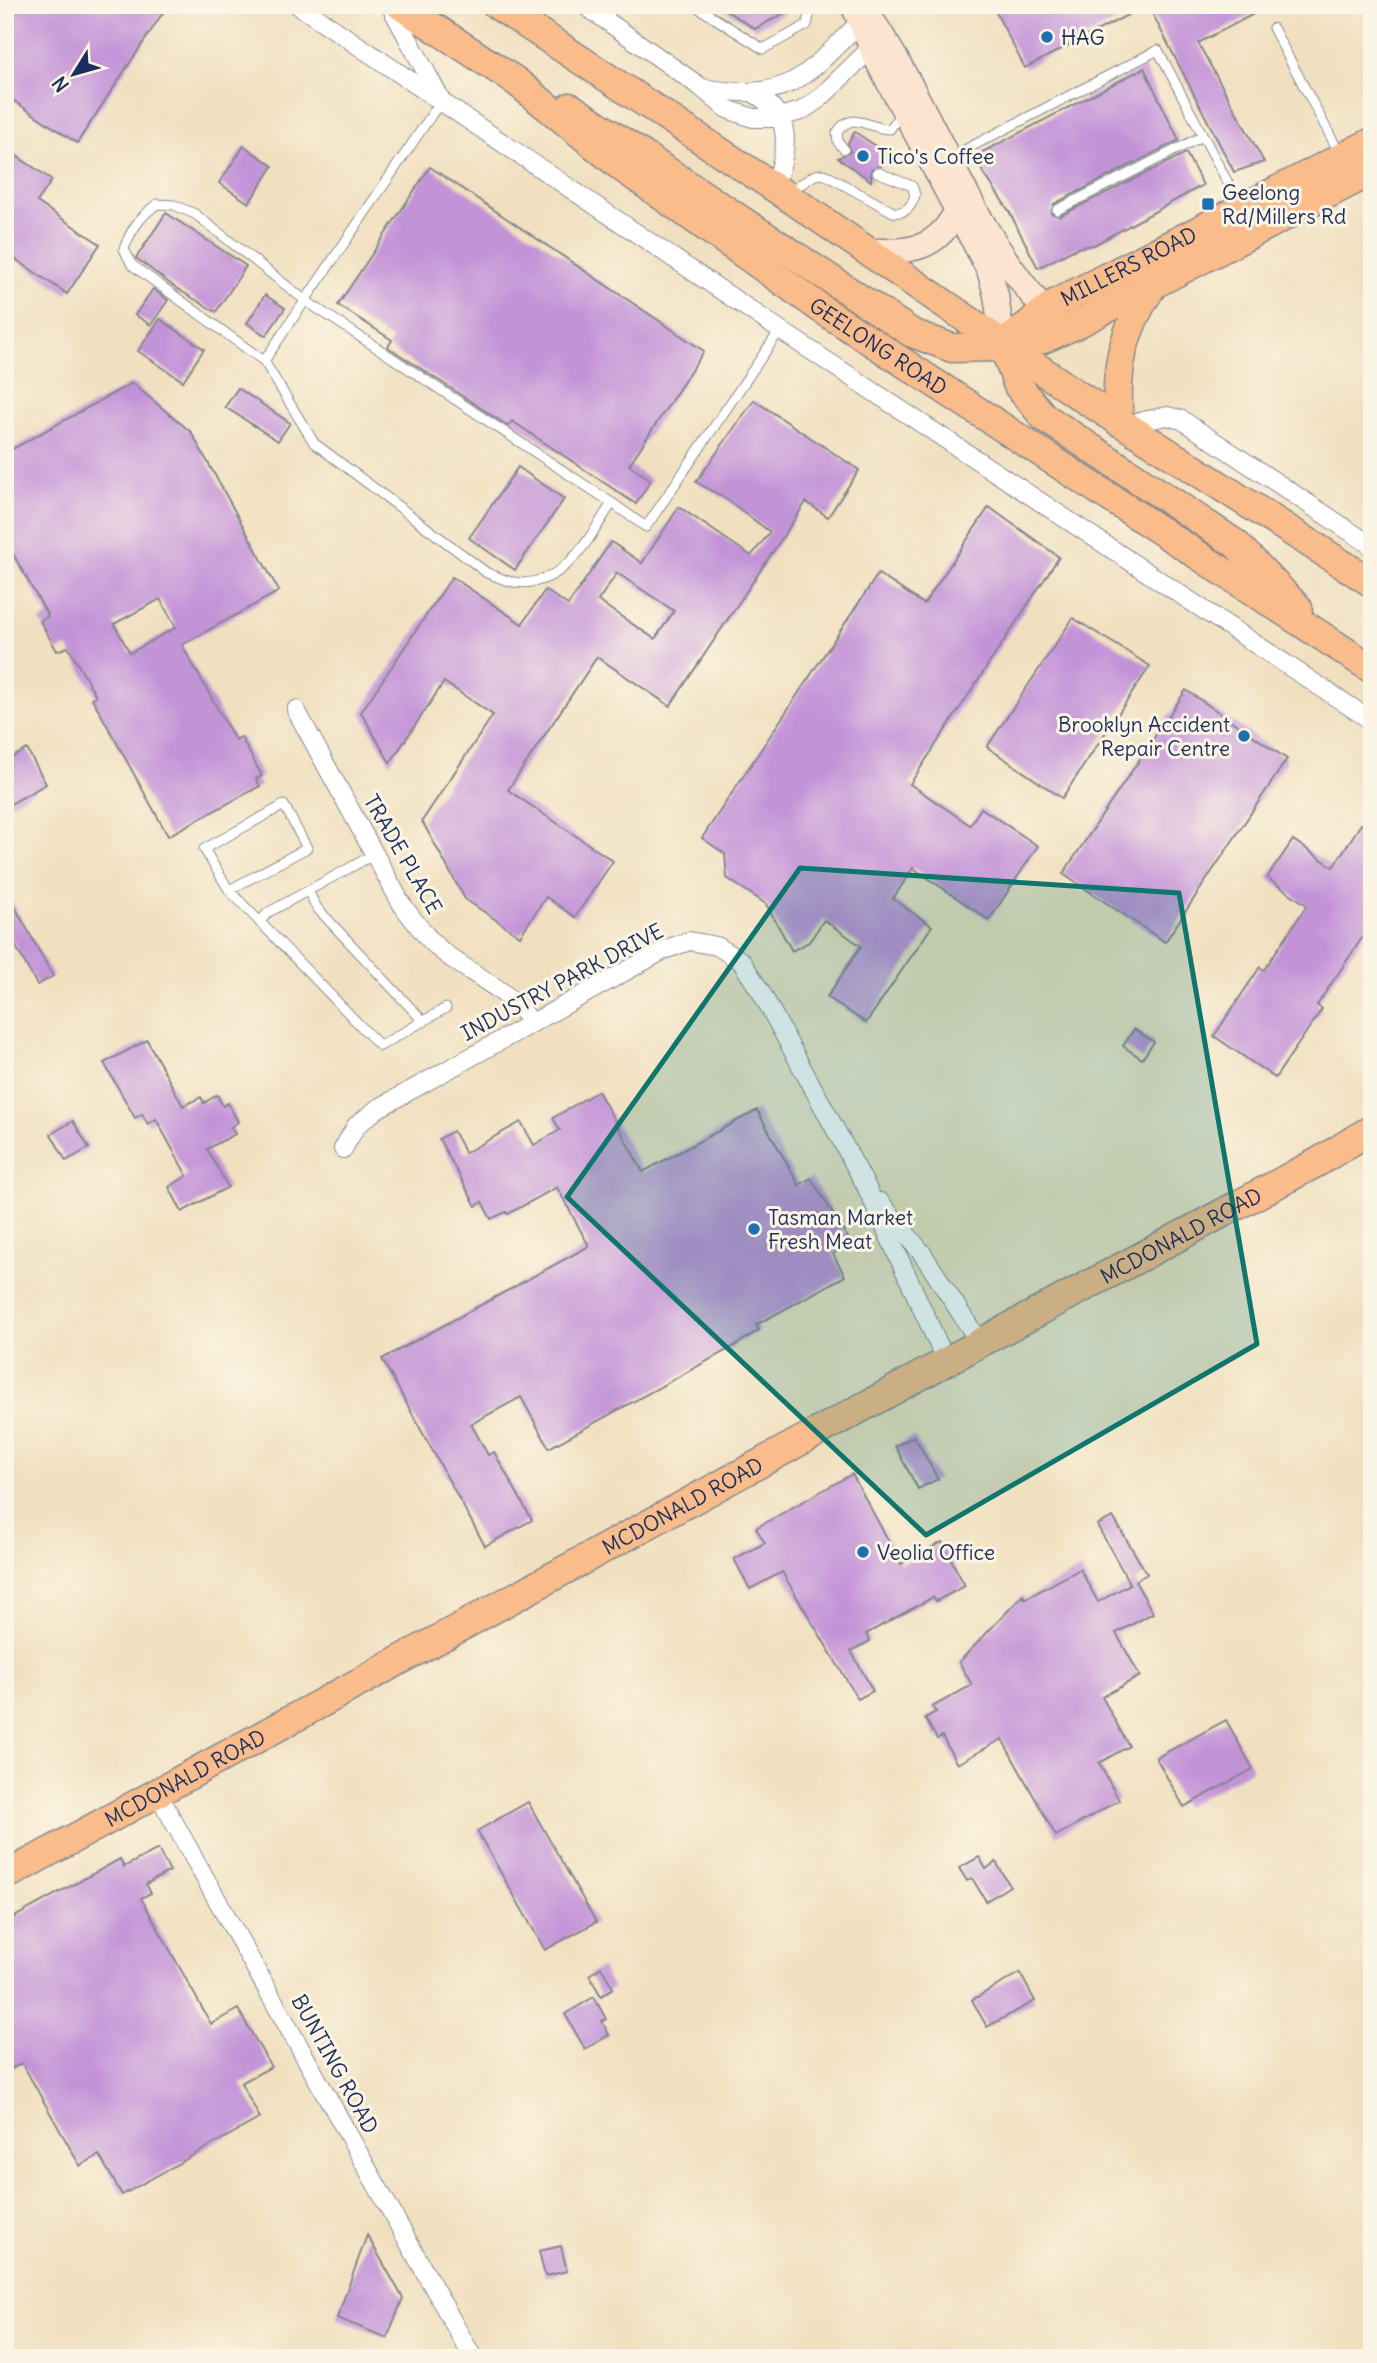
<svg xmlns="http://www.w3.org/2000/svg" width="1377" height="2363" viewBox="0 0 1377 2363" font-family="Delius,sans-serif">
<rect width="100%" height="100%" fill="#fcf5e5"/>
<filter id="ink" filterUnits="userSpaceOnUse"><feTurbulence type="fractalNoise" baseFrequency=".0143" numOctaves="2"/><feDisplacementMap in="SourceGraphic" scale="14" xChannelSelector="R" yChannelSelector="G"/><feConvolveMatrix kernelMatrix="1 2 1 2 8 2 1 2 1" color-interpolation-filters="sRGB"/></filter>
<filter id="wash" filterUnits="userSpaceOnUse"><feTurbulence type="fractalNoise" baseFrequency=".00686" numOctaves="4" result="noise"/><feDisplacementMap in="SourceGraphic" scale="28" xChannelSelector="R" yChannelSelector="G"/><feGaussianBlur stdDeviation="1.57" result="paint"/><feColorMatrix in="noise" values="0 0 0 0 0 0 0 0 0 0 0 0 0 0 0 0 0 1.4 0 .05"/><feComposite in="paint" operator="in"/></filter>
<g filter="url(#wash)">
<rect width="100%" height="100%" fill="#f1e0c0"/>
<g id="blocks">
<g fill="#c393d8" fill-rule="evenodd">
<polygon points="5,5 168,5 77,143 5,95"/>
<polygon points="718,5 799,5 755,29"/>
<polygon points="992,5 1147,5 1025,68"/>
<polygon points="1148,5 1271,5 1198,43 1264,162 1234,172"/>
<polygon points="1144,68 1179,140 1054,204 1051,213 1060,216 1186,153 1203,185 1094,245 1077,248 1038,268 1009,211 973,157"/>
<polygon points="855,132 888,154 881,166 871,169 871,181 838,158 850,152 848,143"/>
<polygon points="244,146 273,166 249,203 219,183"/>
<polygon points="5,148 52,180 37,202 100,244 67,294 5,252"/>
<polygon points="430,167 704,351 629,465 651,480 636,504 512,421 508,426 388,347 392,340 338,305"/>
<polygon points="166,213 246,266 216,312 176,288 136,258"/>
<polygon points="153,289 168,300 151,325 135,315"/>
<polygon points="265,295 285,308 266,336 247,323"/>
<polygon points="160,319 204,349 183,381 138,351"/>
<path d="M132,383L191,432L279,591L182,645L235,740L241,737L262,776L256,779L260,786L168,836L92,698L96,696L68,647L57,651L40,621L48,616L5,540V453ZM160,599L176,627L130,653L114,624Z"/>
<polygon points="238,388 290,423 278,441 225,407"/>
<path d="M754,400L859,470L828,517L806,502L670,706L597,657L508,790L613,861L575,917L546,897L520,936L465,899L422,821L493,715L444,682L390,763L361,712L452,577L522,624L545,590L568,605L611,542L642,563L679,507L751,556L770,532L726,499L696,482ZM617,573L674,611L655,639L598,601Z"/>
<polygon points="518,467 564,499 515,570 469,538"/>
<polygon points="989,507 1059,557 910,784 970,825 981,808 1038,846 989,920 913,868 893,899 932,926 866,1023 827,997 861,946 824,920 809,942 792,951 766,904 727,878 725,854 702,838 878,574 924,604"/>
<polygon points="1073,618 1150,666 1062,798 987,747"/>
<polygon points="1186,690 1287,759 1165,942 1063,874"/>
<polygon points="27,749 46,784 5,807 5,761"/>
<polygon points="1361,824 1372,831 1372,923 1317,1005 1322,1009 1275,1078 1214,1036 1260,967 1264,970 1307,905 1267,878 1293,840 1333,867"/>
<polygon points="5,889 53,976 37,985 5,927"/>
<polygon points="1134,1029 1154,1042 1142,1059 1123,1046"/>
<polygon points="147,1040 183,1106 201,1097 204,1103 217,1095 223,1106 228,1103 238,1122 231,1127 235,1134 207,1149 228,1187 182,1212 169,1187 187,1176 156,1119 148,1124 142,1114 135,1118 104,1063"/>
<polygon points="598,1091 643,1172 757,1110 799,1185 811,1178 851,1243 833,1254 845,1276 756,1325 759,1330 731,1348 549,1448 521,1397 471,1424 488,1455 494,1452 532,1520 485,1546 382,1359 589,1246 557,1187 508,1214 506,1212 491,1219 482,1202 476,1206 439,1139 453,1131 465,1153 521,1122 534,1145 560,1130 553,1118"/>
<polygon points="73,1121 89,1148 66,1161 51,1134"/>
<polygon points="914,1436 938,1479 918,1489 895,1446"/>
<polygon points="852,1474 901,1564 942,1542 965,1586 936,1601 933,1597 866,1634 870,1641 851,1651 873,1691 858,1699 782,1572 750,1589 734,1559 765,1543 756,1528"/>
<polygon points="1113,1517 1147,1574 1135,1581 1153,1613 1116,1633 1140,1676 1102,1697 1129,1746 1099,1763 1119,1800 1056,1836 1002,1739 957,1764 942,1736 937,1739 925,1718 936,1712 932,1707 972,1685 959,1662 1023,1595 1025,1599 1080,1569 1098,1602 1130,1584 1097,1525"/>
<polygon points="1226,1720 1253,1769 1184,1807 1156,1758"/>
<polygon points="528,1802 596,1922 545,1950 477,1831"/>
<polygon points="158,1849 170,1871 146,1884 151,1893 141,1898 211,2024 238,2009 271,2067 241,2083 260,2118 122,2195 99,2155 80,2166 22,2063 5,2072 5,1922 120,1859 124,1867"/>
<polygon points="979,1857 986,1869 996,1862 1010,1886 986,1901 972,1878 967,1881 959,1868"/>
<polygon points="601,1967 613,1988 601,1996 589,1975"/>
<polygon points="1020,1973 1035,2001 987,2027 972,2000"/>
<polygon points="594,1997 606,2019 602,2021 609,2035 585,2049 565,2014"/>
<polygon points="367,2235 403,2298 387,2338 337,2318"/>
<polygon points="561,2246 567,2271 545,2276 539,2251"/>
</g>
</g>
</g>
<g filter="url(#ink)">
<use href="#blocks" fill-opacity="0" stroke="#86888f" stroke-width="2"/>
<g fill="none" stroke-linecap="round" stroke-linejoin="round">
<g stroke="#86888f" stroke-width="11">
<g id="service">
<polyline points="694,5 763,49 807,25 811,5"/>
<polyline points="606,20 615,5"/>
<polyline points="1273,28 1341,156"/>
<path d="M844,149L838,142L837,133C852,109 868,129 890,129L902,112"/>
<polyline points="951,157 1158,50 1240,206"/>
<path d="M789,192L815,175L824,174L893,212C906,214 912,206 915,195L912,186L877,172"/>
<polyline points="1057,210 1203,136"/>
<polyline points="264,361 441,101"/>
<path d="M612,503C589,538 564,589 514,582C505,581 496,576 487,573L314,443L264,361L132,265L124,249C131,229 140,217 157,204L174,205L195,214L306,301L612,503L646,527L780,330"/>
<polyline points="229,890 307,848 284,805 204,849 229,890 380,1046 446,1008"/>
<polyline points="308,891 317,908 424,1022"/>
<polyline points="259,922 269,912 375,854"/>
</g>
</g>
<g stroke="#86888f" stroke-width="20">
<g id="minor">
<polyline points="298,5 780,330 1372,721"/>
<polyline points="390,5 440,98"/>
<polyline points="584,5 702,88 727,109 753,118 776,118 801,111 819,99 871,48"/>
<path d="M702,88C789,102 803,79 860,22"/>
<path d="M752,92C796,117 787,146 775,188"/>
<polyline points="1124,425 1167,416 1182,420 1372,546"/>
<path d="M296,710L401,903C415,922 428,941 447,955C477,978 510,990 531,1023"/>
<polyline points="343,1149 356,1126 377,1109 664,950 689,941 717,946 741,961 761,992 866,1186 946,1361"/>
<polyline points="880,1202 922,1253 980,1343"/>
<polyline points="157,1792 473,2358"/>
</g>
</g>
<g stroke="#86888f" stroke-width="27">
<g id="secondary">
<polyline points="853,5 879,64 989,270 996,295 1003,345"/>
<path d="M870,17C933,110 969,227 1045,310"/>
<path d="M864,251C908,251 936,253 957,210"/>
</g>
</g>
<g stroke="#86888f" stroke-width="31">
<g id="primary">
<path id="s1" d="M1003,345L1054,304L1372,142"/>
<polyline points="1003,347 1043,339 1075,325 1372,171"/>
<path d="M1119,422C1114,369 1123,329 1153,285"/>
<path id="s2" d="M5,1876L980,1343L1318,1162L1372,1129"/>
</g>
</g>
<g stroke="#86888f" stroke-width="31">
<g id="trunk">
<path id="s3" d="M400,5L517,82L620,166L823,310L1372,669"/>
<polyline points="497,5 775,188 1078,395 1372,583"/>
<polyline points="570,107 912,333 952,348 1003,347"/>
<polyline points="1003,345 1018,386 1044,417 1236,544 1298,608"/>
</g>
</g>
<use href="#service" stroke="#fff" stroke-width="9"/>
<use href="#minor" stroke="#fff" stroke-width="18"/>
<use href="#secondary" stroke="#fde4d0" stroke-width="24"/>
<use href="#primary" stroke="#f9bc8a" stroke-width="28"/>
<use href="#trunk" stroke="#f9bc8a" stroke-width="28"/>
</g>
</g>
<path fill="#0f766e" fill-opacity="0.2" stroke="#0f766e" stroke-width="5" stroke-linejoin="round" d="M800,868L1179,893L1257,1344L926,1535L567,1197Z"/>
<g fill="#1f6fb2" stroke="#fcf5e5" stroke-width="2.5">
<circle cx="1047" cy="37" r="7"/>
<circle cx="863" cy="156" r="7"/>
<rect x="1201" y="197" width="14" height="14" rx="3.5"/>
<circle cx="1244" cy="736" r="7"/>
<circle cx="754" cy="1229" r="7"/>
<circle cx="863" cy="1552" r="7"/>
</g>
<g text-anchor="middle" dominant-baseline="central" stroke-width="6" stroke-linejoin="round" paint-order="stroke">
<g font-size="21" fill="#1b2f5e" stroke="#fcf5e5" text-anchor="start">
<text x="1061" y="37">HAG</text>
<text x="877" y="156">Tico's Coffee</text>
<text x="1222" y="192">Geelong<tspan x="1222" dy="24">Rd/Millers Rd</tspan></text>
<text x="1230" y="724" text-anchor="end">Brooklyn Accident<tspan x="1230" dy="24">Repair Centre</tspan></text>
<text x="768" y="1217">Tasman Market<tspan x="768" dy="24">Fresh Meat</tspan></text>
<text x="877" y="1552">Veolia Office</text>
</g>
<g font-size="21" fill="#1b2f5e" stroke="#fcf5e5">
<text stroke="none"><textPath href="#s1" startOffset="149">MILLERS ROAD</textPath></text>
<text stroke="none"><textPath href="#s3" startOffset="588">GEELONG ROAD</textPath></text>
<text transform="translate(403 854) rotate(60)">TRADE PLACE</text>
<text transform="translate(562 982) rotate(-28)">INDUSTRY PARK DRIVE</text>
<text stroke="none"><textPath href="#s2" startOffset="1339">MCDONALD ROAD</textPath></text>
<text stroke="none"><textPath href="#s2" startOffset="772">MCDONALD ROAD</textPath></text>
<text stroke="none"><textPath href="#s2" startOffset="205">MCDONALD ROAD</textPath></text>
<text transform="translate(335 2064) rotate(61)">BUNTING ROAD</text>
</g>
</g>
<rect width="1377" height="2363" fill="none" stroke="#fcf5e5" stroke-width="28"/>
<g transform="translate(74 74) rotate(233)" stroke="#fcf5e5" stroke-width="5" paint-order="stroke">
<path d="M0-5L12 26L0 18L-12 26Z" fill="#1b2f5e"/>
<text y="-10" font-size="19" font-weight="bold" text-anchor="middle" fill="#1b2f5e">N</text>
</g>
</svg>
